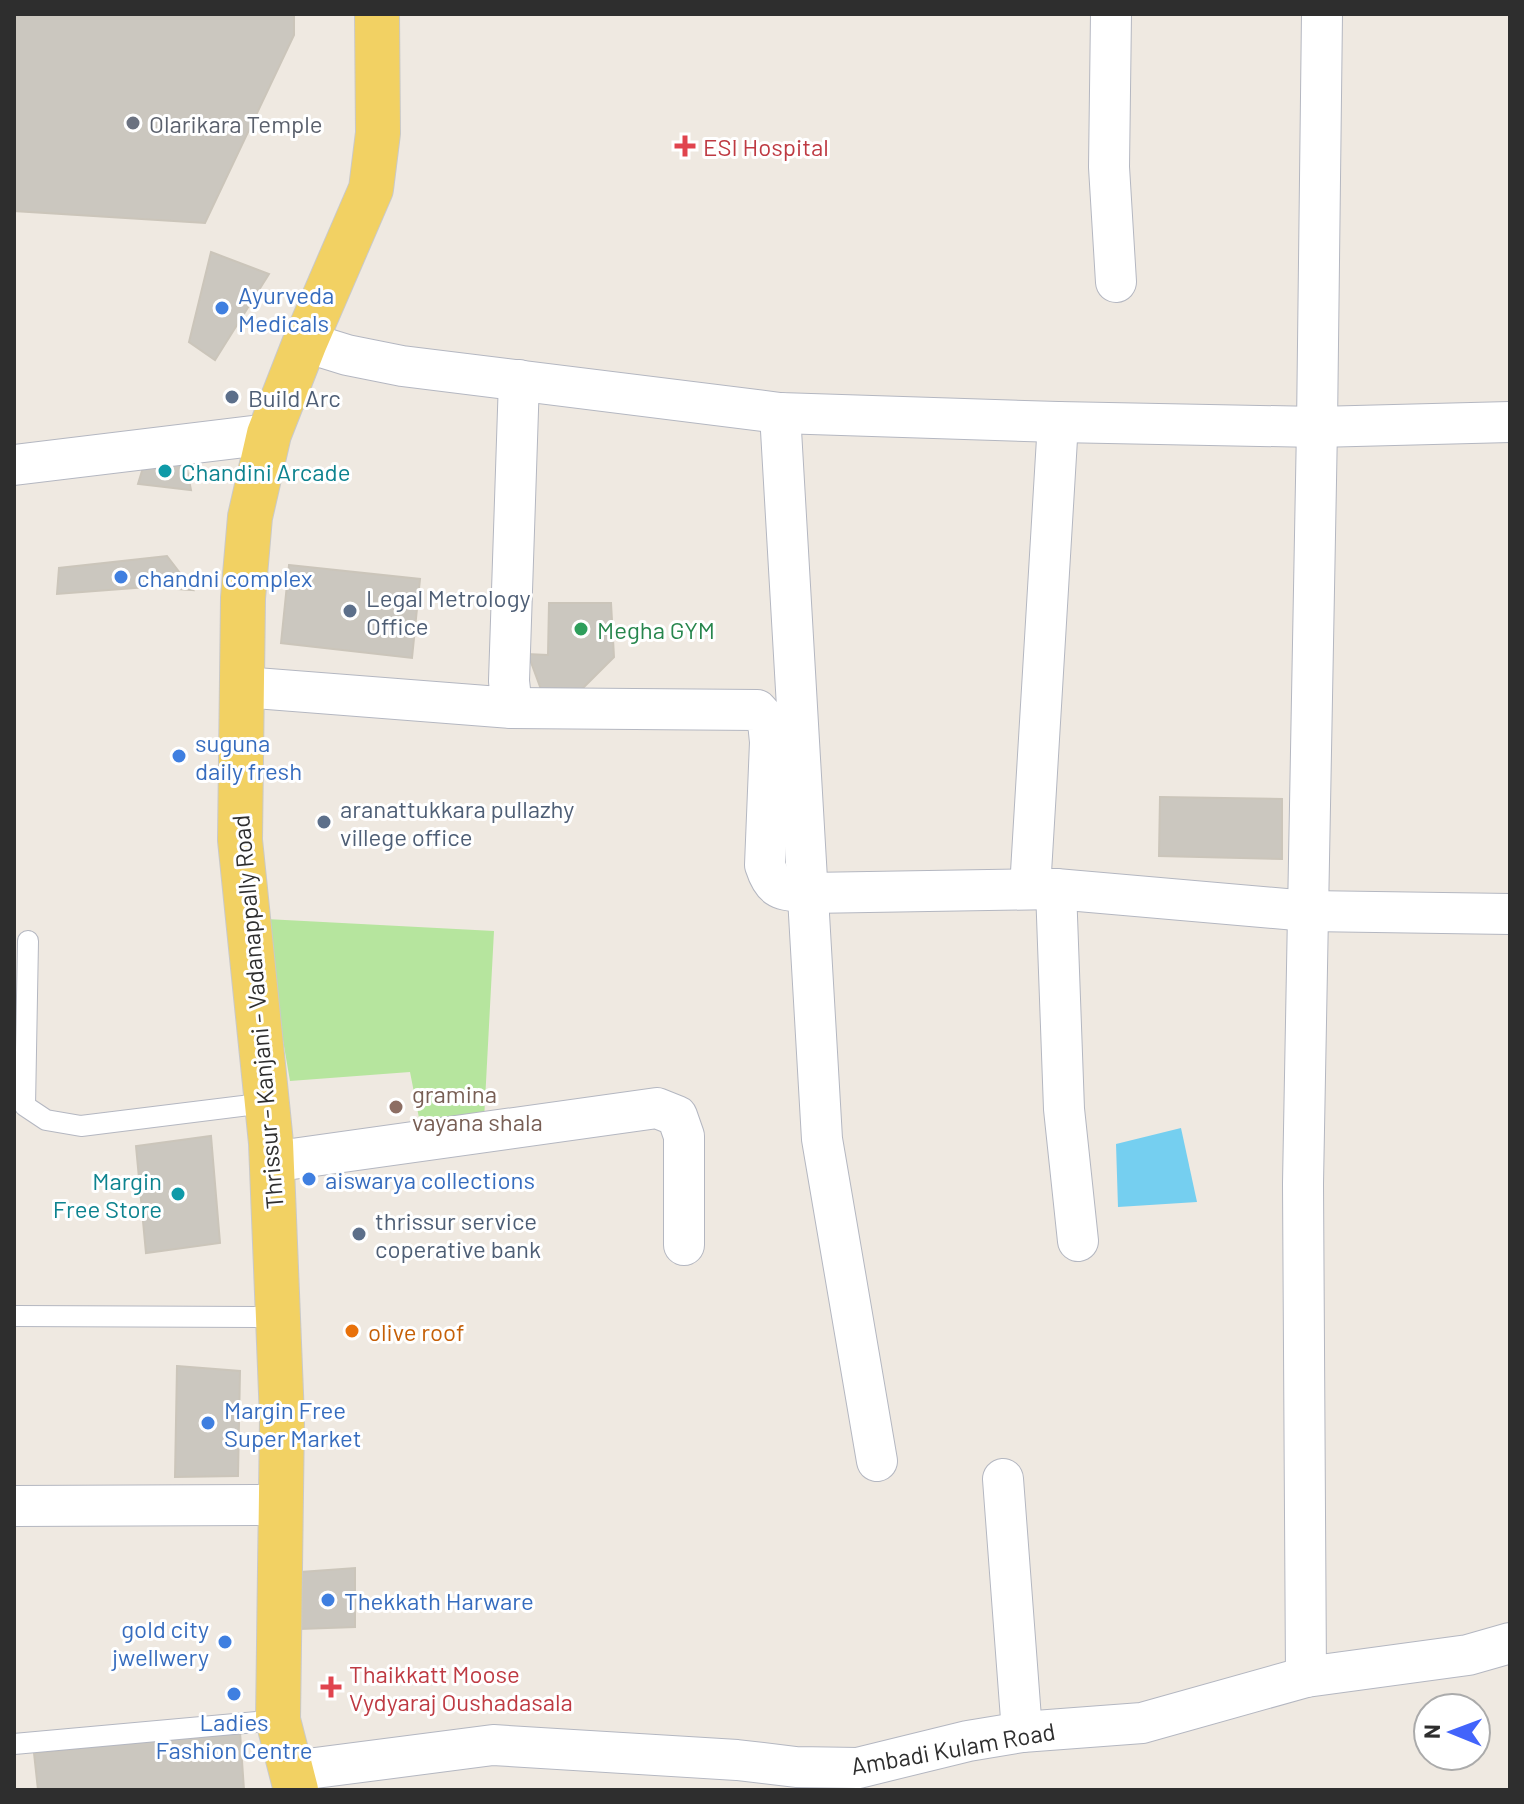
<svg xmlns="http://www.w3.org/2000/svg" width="1524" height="1804" viewBox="0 0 1524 1804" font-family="Barlow,sans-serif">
<rect width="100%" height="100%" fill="#efe9e1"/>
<polygon fill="#b6e59e" points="266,919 494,931 484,1120 420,1123 410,1072 290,1081 278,1011"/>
<polygon fill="#75cff0" points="1181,1128 1197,1202 1118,1207 1116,1144"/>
<g fill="#cbc7bf" stroke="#cbc5ba" stroke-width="2">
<polygon points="14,14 294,14 294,35 205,223 14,211"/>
<polygon points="211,252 269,274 215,360 189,342"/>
<polygon points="146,458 185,459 191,490 138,484"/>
<polygon points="167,556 193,590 148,587 57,594 59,568"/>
<polygon points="289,565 420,579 412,658 281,643"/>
<polygon points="549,603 611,603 614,657 580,691 542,692 528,654 548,655"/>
<polygon points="1160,797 1282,799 1282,859 1159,856"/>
<polygon points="211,1136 220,1243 146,1253 136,1146"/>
<polygon points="177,1366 240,1371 238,1476 175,1477"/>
<polygon points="355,1568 355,1627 300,1629 301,1572"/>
<polygon points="240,1732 244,1790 38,1790 34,1753"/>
</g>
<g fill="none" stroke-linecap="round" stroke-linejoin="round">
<g stroke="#b4b7c1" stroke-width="22">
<g id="lane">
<polyline points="28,941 25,1106 46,1120 81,1126 266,1103"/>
<polyline points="14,1316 278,1317"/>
<polyline points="14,1744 278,1720"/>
</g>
</g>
<g stroke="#b4b7c1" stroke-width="42">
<g id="street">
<polyline points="1111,14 1109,167 1116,282"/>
<polyline points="305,342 347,355 402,366 780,413 1058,422 1317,427 1510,422"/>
<polyline points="780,413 822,1139 877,1461"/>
<polyline points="14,465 269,434"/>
<polyline points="242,687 512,708 509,681 519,380"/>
<path d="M512,708L757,710L768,722L770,742L765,865C774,893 782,889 809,893L1056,889L1308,911L1510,914"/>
<polyline points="1030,889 1058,422"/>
<polyline points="1056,889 1064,1109 1078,1241"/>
<polyline points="271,1162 657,1108 677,1116 684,1136 684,1245"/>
<polyline points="1003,1479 1022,1732"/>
<polyline points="14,1506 280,1505"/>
<polyline points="1306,1677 1303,1184 1317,427 1322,14"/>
<polyline points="292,1771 493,1745 737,1760 796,1767 858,1768 968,1741 1022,1732 1142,1723 1306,1677 1468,1655 1510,1643"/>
</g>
</g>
<g stroke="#c9c9c9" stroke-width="46">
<polyline id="primary" points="296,1790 278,1720 282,1418 271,1143 240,840 243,598 250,517 269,434 305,342 371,189 378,133 377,14"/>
</g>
<use href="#lane" stroke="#fff" stroke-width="20"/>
<use href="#street" stroke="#fff" stroke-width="40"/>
<use href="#primary" stroke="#f2d163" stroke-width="44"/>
</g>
<circle fill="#6b7280" stroke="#fff" stroke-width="3" cx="133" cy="123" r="8"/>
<g fill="#e0444e" stroke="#fff" stroke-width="3">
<path d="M681 134h8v8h8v8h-8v8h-8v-8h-8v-8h8z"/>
<path d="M327 1675h8v8h8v8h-8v8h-8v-8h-8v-8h8z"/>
</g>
<g fill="#3f7fe0" stroke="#fff" stroke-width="3">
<circle cx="222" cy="308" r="8"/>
<circle cx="121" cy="577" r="8"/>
<circle cx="179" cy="756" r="8"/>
<circle cx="309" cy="1179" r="8"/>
<circle cx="208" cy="1423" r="8"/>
<circle cx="328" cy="1600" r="8"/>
<circle cx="225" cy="1642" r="8"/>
<circle cx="234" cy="1694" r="8"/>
</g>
<g fill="#5c6f8a" stroke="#fff" stroke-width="3">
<circle cx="232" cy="397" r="8"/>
<circle cx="350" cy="611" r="8"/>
<circle cx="324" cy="822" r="8"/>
<circle cx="359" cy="1234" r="8"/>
</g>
<g fill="#0f9aa8" stroke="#fff" stroke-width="3">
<circle cx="165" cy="471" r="8"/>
<circle cx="178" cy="1194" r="8"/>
</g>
<circle fill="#2e9e5b" stroke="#fff" stroke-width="3" cx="581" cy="629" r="8"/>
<circle fill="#8d6e63" stroke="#fff" stroke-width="3" cx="396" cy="1107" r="8"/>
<circle fill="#e8710a" stroke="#fff" stroke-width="3" cx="352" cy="1331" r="8"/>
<g text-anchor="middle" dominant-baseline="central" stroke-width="6" stroke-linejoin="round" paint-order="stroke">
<g font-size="24" fill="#5b616d" stroke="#fff" text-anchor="start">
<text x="149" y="123">Olarikara Temple</text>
</g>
<g font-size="24" fill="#be3a42" stroke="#fff" text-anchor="start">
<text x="703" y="146">ESI Hospital</text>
<text x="349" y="1673">Thaikkatt Moose<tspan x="349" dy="28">Vydyaraj Oushadasala</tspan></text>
</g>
<g font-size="24" fill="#366cbe" stroke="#fff" text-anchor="start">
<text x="238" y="294">Ayurveda<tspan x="238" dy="28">Medicals</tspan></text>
<text x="137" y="577">chandni complex</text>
<text x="195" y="742">suguna<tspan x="195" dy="28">daily fresh</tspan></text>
<text x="325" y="1179">aiswarya collections</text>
<text x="224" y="1409">Margin Free<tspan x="224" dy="28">Super Market</tspan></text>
<text x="344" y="1600">Thekkath Harware</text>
<text x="209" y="1628" text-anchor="end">gold city<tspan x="209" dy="28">jwellwery</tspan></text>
<text x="234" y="1721" text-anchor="middle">Ladies<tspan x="234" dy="28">Fashion Centre</tspan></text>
</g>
<g font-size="24" fill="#4e5e75" stroke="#fff" text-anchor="start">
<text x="248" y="397">Build Arc</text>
<text x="366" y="597">Legal Metrology<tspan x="366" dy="28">Office</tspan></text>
<text x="340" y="808">aranattukkara pullazhy<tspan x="340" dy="28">villege office</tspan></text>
<text x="375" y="1220">thrissur service<tspan x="375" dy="28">coperative bank</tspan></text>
</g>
<g font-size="24" fill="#0d838f" stroke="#fff" text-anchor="start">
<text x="181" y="471">Chandini Arcade</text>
<text x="162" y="1180" text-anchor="end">Margin<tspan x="162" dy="28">Free Store</tspan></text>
</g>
<g font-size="24" fill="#27864d" stroke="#fff" text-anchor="start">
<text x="597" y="629">Megha GYM</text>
</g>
<g font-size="24" fill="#2e2e2e" stroke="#fff">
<text transform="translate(257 1012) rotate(-95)">Thrissur - Kanjani - Vadanappally Road</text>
<text transform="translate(953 1748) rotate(-10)">Ambadi Kulam Road</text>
</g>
<g font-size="24" fill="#785e54" stroke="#fff" text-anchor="start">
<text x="412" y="1093">gramina<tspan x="412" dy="28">vayana shala</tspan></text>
</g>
<g font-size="24" fill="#c56008" stroke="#fff" text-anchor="start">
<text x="368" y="1331">olive roof</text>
</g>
</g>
<rect width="1524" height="1804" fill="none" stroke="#2e2e2e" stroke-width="32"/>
<g transform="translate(1452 1732) rotate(271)"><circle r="38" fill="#ffffff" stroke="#ababab" stroke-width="2"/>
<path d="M0-6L14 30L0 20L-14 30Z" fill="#4264fb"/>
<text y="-12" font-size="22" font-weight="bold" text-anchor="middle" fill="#2e2e2e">N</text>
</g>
</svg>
